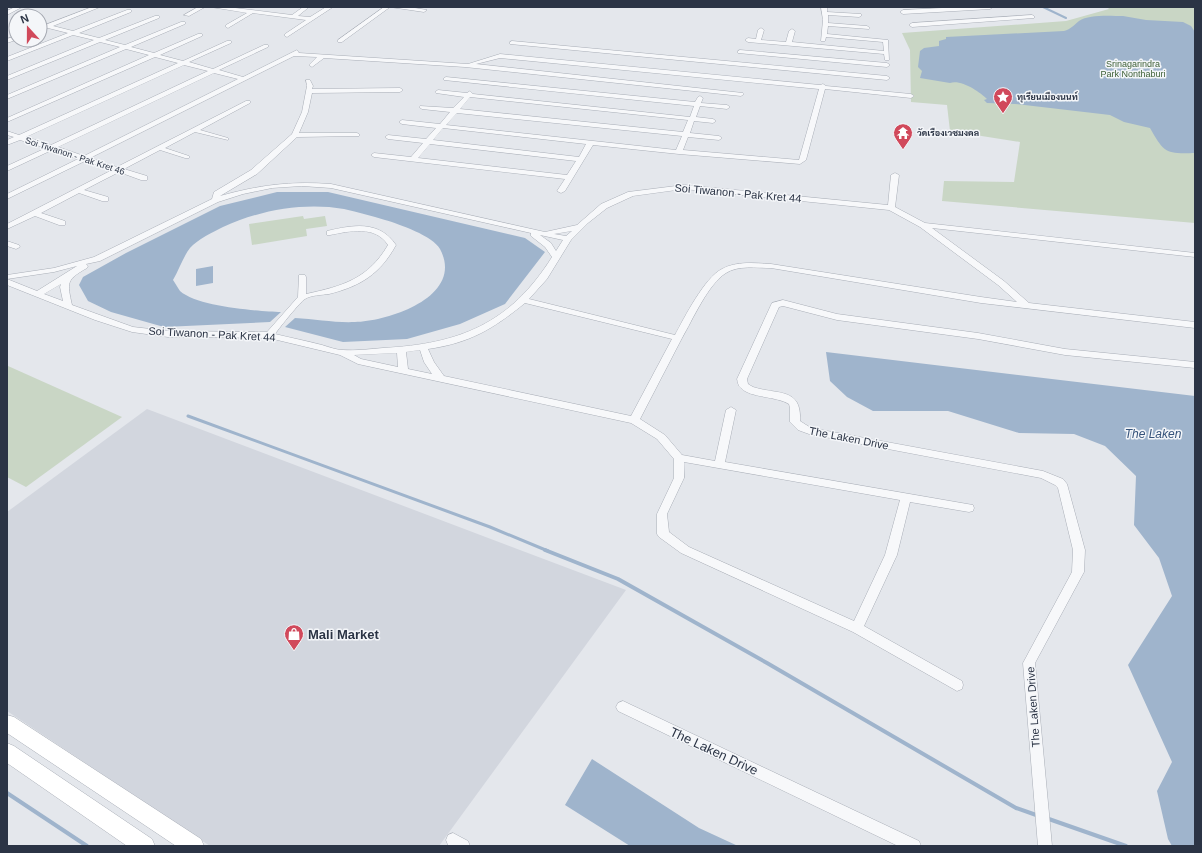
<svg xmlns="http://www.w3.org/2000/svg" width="1202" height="853" viewBox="0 0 1202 853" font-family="Arial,Sarabun,sans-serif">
<rect width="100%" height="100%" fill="#e4e7ec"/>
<polygon fill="#d2d6de" points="147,409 626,590 439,846 210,846 7,711 7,512"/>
<g fill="#c9d6c5">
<polygon points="1111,7 1195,7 1195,223 942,201 944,181 1014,182 1020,142 950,131 947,105 911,102 910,50 902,33 1066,21 1109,9 1108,8"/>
<polygon points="303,216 304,219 325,216 327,226 306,229 307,236 252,245 249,224"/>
<polygon points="8,366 122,417 26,487 7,477"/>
</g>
<g fill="#9fb4cc">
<path d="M1123,16L1146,20L1183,22L1191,26L1195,32V153C1166,154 1164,153 1150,128L1124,122L1110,115L1015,104L987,103L984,100L987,99C980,92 961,79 950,83L920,78L922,71L918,67L920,51L924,48L939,46V41L946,39V37L1064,31C1071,29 1074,25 1079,21C1089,14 1111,16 1123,16Z"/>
<path d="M277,192H328L525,238L545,252L505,304L460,324L407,339L343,342L285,327L295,318C315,319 336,323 355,322C390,321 465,296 440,249C433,236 399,224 385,220C372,216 358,212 344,209C304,202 260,210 223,227C213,232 198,239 190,248C183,257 179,270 173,280C175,283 178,288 180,291C198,307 257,311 281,312L270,322L164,327L111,312L88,301L79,285L83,277L126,253L220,206Z"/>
<polygon points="213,266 213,283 196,286 196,269"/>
<polygon points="826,352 1195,396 1195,846 1172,846 1168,839 1157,791 1172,762 1128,665 1172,596 1159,558 1134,525 1136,476 1105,446 1074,434 1019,433 948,411 873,411 847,397 830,381"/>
<polygon points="592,759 699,828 738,846 630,846 565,805"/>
</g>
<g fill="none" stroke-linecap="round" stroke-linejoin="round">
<polyline stroke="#9fb4cc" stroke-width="2" points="1043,7 1066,18"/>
<polyline stroke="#9fb4cc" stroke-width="3" points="188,416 490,527 548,551"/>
<g stroke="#9fb4cc" stroke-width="4">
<polyline points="545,550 618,579 767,663 1016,808 1039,816"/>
<polyline points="7,793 87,846"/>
<polyline points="1046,818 1126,846"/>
</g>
<g stroke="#a9aeb7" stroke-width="1">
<g id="street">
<polygon points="15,7 22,7 7,15 7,11"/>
<path d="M92,7H100L53,26L73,31L127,10H131V12L79,33L99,38L155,16H159V18L105,40L125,45L181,22H185V24L131,47L154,53L198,34H202V36L160,55L183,61L227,41H231V43L189,62L213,69L264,45H268V47L219,70L243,77L297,50L299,53L468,64L500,54L820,85L823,84L826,86L911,94L914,96L911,98L825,89L806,160L800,164L679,154L593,145L565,191L561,193L557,191L565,179L374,157L371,155L374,153L411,157L423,143L388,139L385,137L388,135L426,139L436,128L402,124L399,122L402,120L440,124L450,112L422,109L419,107L420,106L453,108L464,97L436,93L435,92L438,90L467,93L470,91L473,94L690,117L694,106L444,80V78L446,77L695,102L698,97L700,96L703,98L701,103L727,105L730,107L727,109L700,106L696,117L713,119L716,121L713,123L694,121L690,133L719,136L722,138L719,140L688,137L683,150L799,160L819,89L500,58L476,64L743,93L744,94L741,96L465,67L324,58L312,67L309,65L317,57L294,56L90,158L117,167L246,101H250V103L200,130L228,138V140L195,132L165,148L189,156V158H185L160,150L124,169L147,176V180H141L119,172L84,190L108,197V201H102L79,193L41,213L65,221V225H59L35,216L7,229V224L112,170L85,161L7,199V194L78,159L52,150L7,171V166L46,148L20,140L7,145V140L14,137L7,135V131L19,135L178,63L155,57L7,122V118L149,55L126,49L7,99V95L120,47L100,42L7,80V76L94,40L73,35L7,61V57L68,33L48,28L40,31V27ZM184,65L208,71L51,145L26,137ZM214,73L238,79L84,156L58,147ZM470,97L688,120L683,132L460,109ZM457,113L682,136L676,150L446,125ZM443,128L586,144L579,157L433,140ZM430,144L576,161L567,175L418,158Z"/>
<polygon points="198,7 205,7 189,16 184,15"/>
<polygon points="211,7 227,7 292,15 303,7 309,7 298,16 310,17 326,7 333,7 287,37 285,36 285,34 306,20 253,13 228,28 226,27 226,25 247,13"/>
<polygon points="384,7 409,7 427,10 424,12 390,7 342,42 338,42 338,40"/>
<polygon points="821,7 827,7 827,12 861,14 861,16 859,17 828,15 828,23 867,26 870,28 869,29 828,26 827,34 888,40 889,60 885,60 884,54 748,42 745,40 748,38 756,39 758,30 761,28 764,30 761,40 786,42 789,31 792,29 795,31 792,42 884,51 883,42 826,37 825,41 821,41 823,20"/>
<polygon points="962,7 993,7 990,9 903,14 900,12 903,10"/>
<polygon points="1032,15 1034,16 1034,18 912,27 909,25 912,23"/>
<polygon points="16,36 16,40 7,43 7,39"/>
<polygon points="512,41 887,76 890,78 887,80 510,44 510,42"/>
<polygon points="740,50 887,63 890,65 887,67 738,53 738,51"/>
<path d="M306,80H310L313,86L312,89L400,88L403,90L400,92L312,93L308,112L299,133H357L359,134V136L297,137L257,174L220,196C259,185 291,181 331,184L545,232L577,225L601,204L628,192L684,185L888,205L891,175L895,173L899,175L895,207L925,223L1195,253V257L932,228L1004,281L1029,303L1195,322V328L981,303L771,268C757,268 738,265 726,273C708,284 692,321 682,338C668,365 654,392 640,419L665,435L682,455L715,461L726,410L731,407L736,410L725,462L973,505L974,508L973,511L969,512L910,502L897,555L864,626L962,681L963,685L962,689L957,691L853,632L681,553L659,537L657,534V514L674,478V459L657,439L631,423L358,364L340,355L269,338L168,337L132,332L95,320L7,285V275L54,268L94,257L212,199L214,192L251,170L292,134L302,112L307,86ZM302,186L331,188L531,233V236L545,247L552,257C510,324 459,344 383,348C370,349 356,351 343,350C336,350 329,347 322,345C307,341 291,338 275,334C280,327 300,302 305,299C311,295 322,295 329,294C361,286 380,274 396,245C379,220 353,225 327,231V235H330C350,231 375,225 388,245C368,279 343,286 306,294V277L305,275H299L298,297L267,332L168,331L133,327L72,305C67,282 66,280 87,268L88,266L86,264L100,261L218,202L243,194L272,188ZM684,189L889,210L920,227L998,285L1017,302L981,297L771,264C755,263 736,261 722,269C705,277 684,318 675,335L529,299L547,279L571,240L588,223L607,208L633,196ZM572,231L566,236L554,234ZM540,235L563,240L556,251L551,243ZM77,266L37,291L7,279L54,272ZM61,284L60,287L63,301L44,294ZM525,303L672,339L631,416L444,376L434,362L428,349C470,343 493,329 525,303ZM420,350L424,362L432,374L408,369L406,352ZM397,353L398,367L361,359L354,355ZM684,462L900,500L885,555L854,621L689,547L669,532L667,514L684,478Z"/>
<polygon points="7,241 19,245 20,247 16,249 7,246"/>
<path d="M783,300L837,314L978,333L1065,349L1195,362V368L1065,355L978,339L837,320L783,306L779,307L747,379L748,384L753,387C777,395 802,387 800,421L811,428L1043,471L1063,479L1067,484L1085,550L1084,572L1035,663L1052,846H1038L1023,663L1072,572L1073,550L1058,488L1055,485L1041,478L809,434L798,430L790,422V408L789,404C776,396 750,398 741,388C738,386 738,382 737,379L771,305L772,303Z"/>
<polygon points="623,701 919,841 921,846 898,846 618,711 616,707 618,703"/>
<polygon points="453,833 468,841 470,846 448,845 446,840 448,835"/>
</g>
</g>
<g stroke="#a9aeb7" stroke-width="1">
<g id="secondary">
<polygon points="7,715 14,717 201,839 204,846 176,846 7,733"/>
<polygon points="7,743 14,746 152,839 155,846 127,846 7,763"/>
</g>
</g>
<use href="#street" fill="#f7f8fa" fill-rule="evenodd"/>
<use href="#secondary" fill="#fff" fill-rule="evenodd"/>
</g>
<defs>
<g id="sight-pin" transform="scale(1)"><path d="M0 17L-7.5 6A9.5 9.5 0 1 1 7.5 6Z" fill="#d1495b" stroke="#f4f6f9"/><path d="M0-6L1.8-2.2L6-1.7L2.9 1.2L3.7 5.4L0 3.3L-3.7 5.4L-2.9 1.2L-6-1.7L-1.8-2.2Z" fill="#fff"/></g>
<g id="temple-pin" transform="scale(1)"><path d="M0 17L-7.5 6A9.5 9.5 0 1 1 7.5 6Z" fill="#d1495b" stroke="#f4f6f9"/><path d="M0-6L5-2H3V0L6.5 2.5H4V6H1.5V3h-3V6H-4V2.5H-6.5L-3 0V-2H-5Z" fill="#fff"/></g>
<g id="shop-pin" transform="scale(1)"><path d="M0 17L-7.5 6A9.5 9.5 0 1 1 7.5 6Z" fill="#d1495b" stroke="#f4f6f9"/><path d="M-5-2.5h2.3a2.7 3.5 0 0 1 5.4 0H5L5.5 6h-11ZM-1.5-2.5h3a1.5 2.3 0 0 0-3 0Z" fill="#fff"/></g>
</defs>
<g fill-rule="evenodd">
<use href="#sight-pin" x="1003" y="97"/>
<use href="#temple-pin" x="903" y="133"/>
<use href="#shop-pin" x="294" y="634"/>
</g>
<g text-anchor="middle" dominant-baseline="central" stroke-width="3" stroke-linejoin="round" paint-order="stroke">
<g font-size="9" fill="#3f6138" stroke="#f4f6f9">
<text x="1133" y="64">Srinagarindra<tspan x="1133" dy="10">Park Nonthaburi</tspan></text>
</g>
<g font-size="9" font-weight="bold" fill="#2b3445" stroke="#f4f6f9" text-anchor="start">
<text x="1017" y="97">ทุเรียนเมืองนนท์</text>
<text x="917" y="133">วัดเรืองเวชมงคล</text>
</g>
<g font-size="9" fill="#2b3445" stroke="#f4f6f9">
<text transform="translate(75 156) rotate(18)">Soi Tiwanon - Pak Kret 46</text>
</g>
<g font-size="11" fill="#2b3445" stroke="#f4f6f9">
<text transform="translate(738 193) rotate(5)">Soi Tiwanon - Pak Kret 44</text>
<text transform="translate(212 334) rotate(3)">Soi Tiwanon - Pak Kret 44</text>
<text transform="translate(849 438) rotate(11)">The Laken Drive</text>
<text transform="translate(1033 707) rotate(-94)">The Laken Drive</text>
</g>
<g font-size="12" font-style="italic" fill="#34527a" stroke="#f4f6f9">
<text x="1153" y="434">The Laken</text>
</g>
<g font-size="13" font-weight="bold" fill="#2b3445" stroke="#f4f6f9" text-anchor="start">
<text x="308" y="634">Mali Market</text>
</g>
<g font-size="13" fill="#2b3445" stroke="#f4f6f9">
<text transform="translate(714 751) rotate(25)">The Laken Drive</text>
</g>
</g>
<rect width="1202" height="853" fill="none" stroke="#2b3445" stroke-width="16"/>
<g transform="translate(28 28) rotate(339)"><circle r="19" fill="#f4f6f9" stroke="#a4a8b1"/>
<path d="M0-3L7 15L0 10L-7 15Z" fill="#d1495b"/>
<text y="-6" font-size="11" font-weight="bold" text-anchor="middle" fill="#2b3445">N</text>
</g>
</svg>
